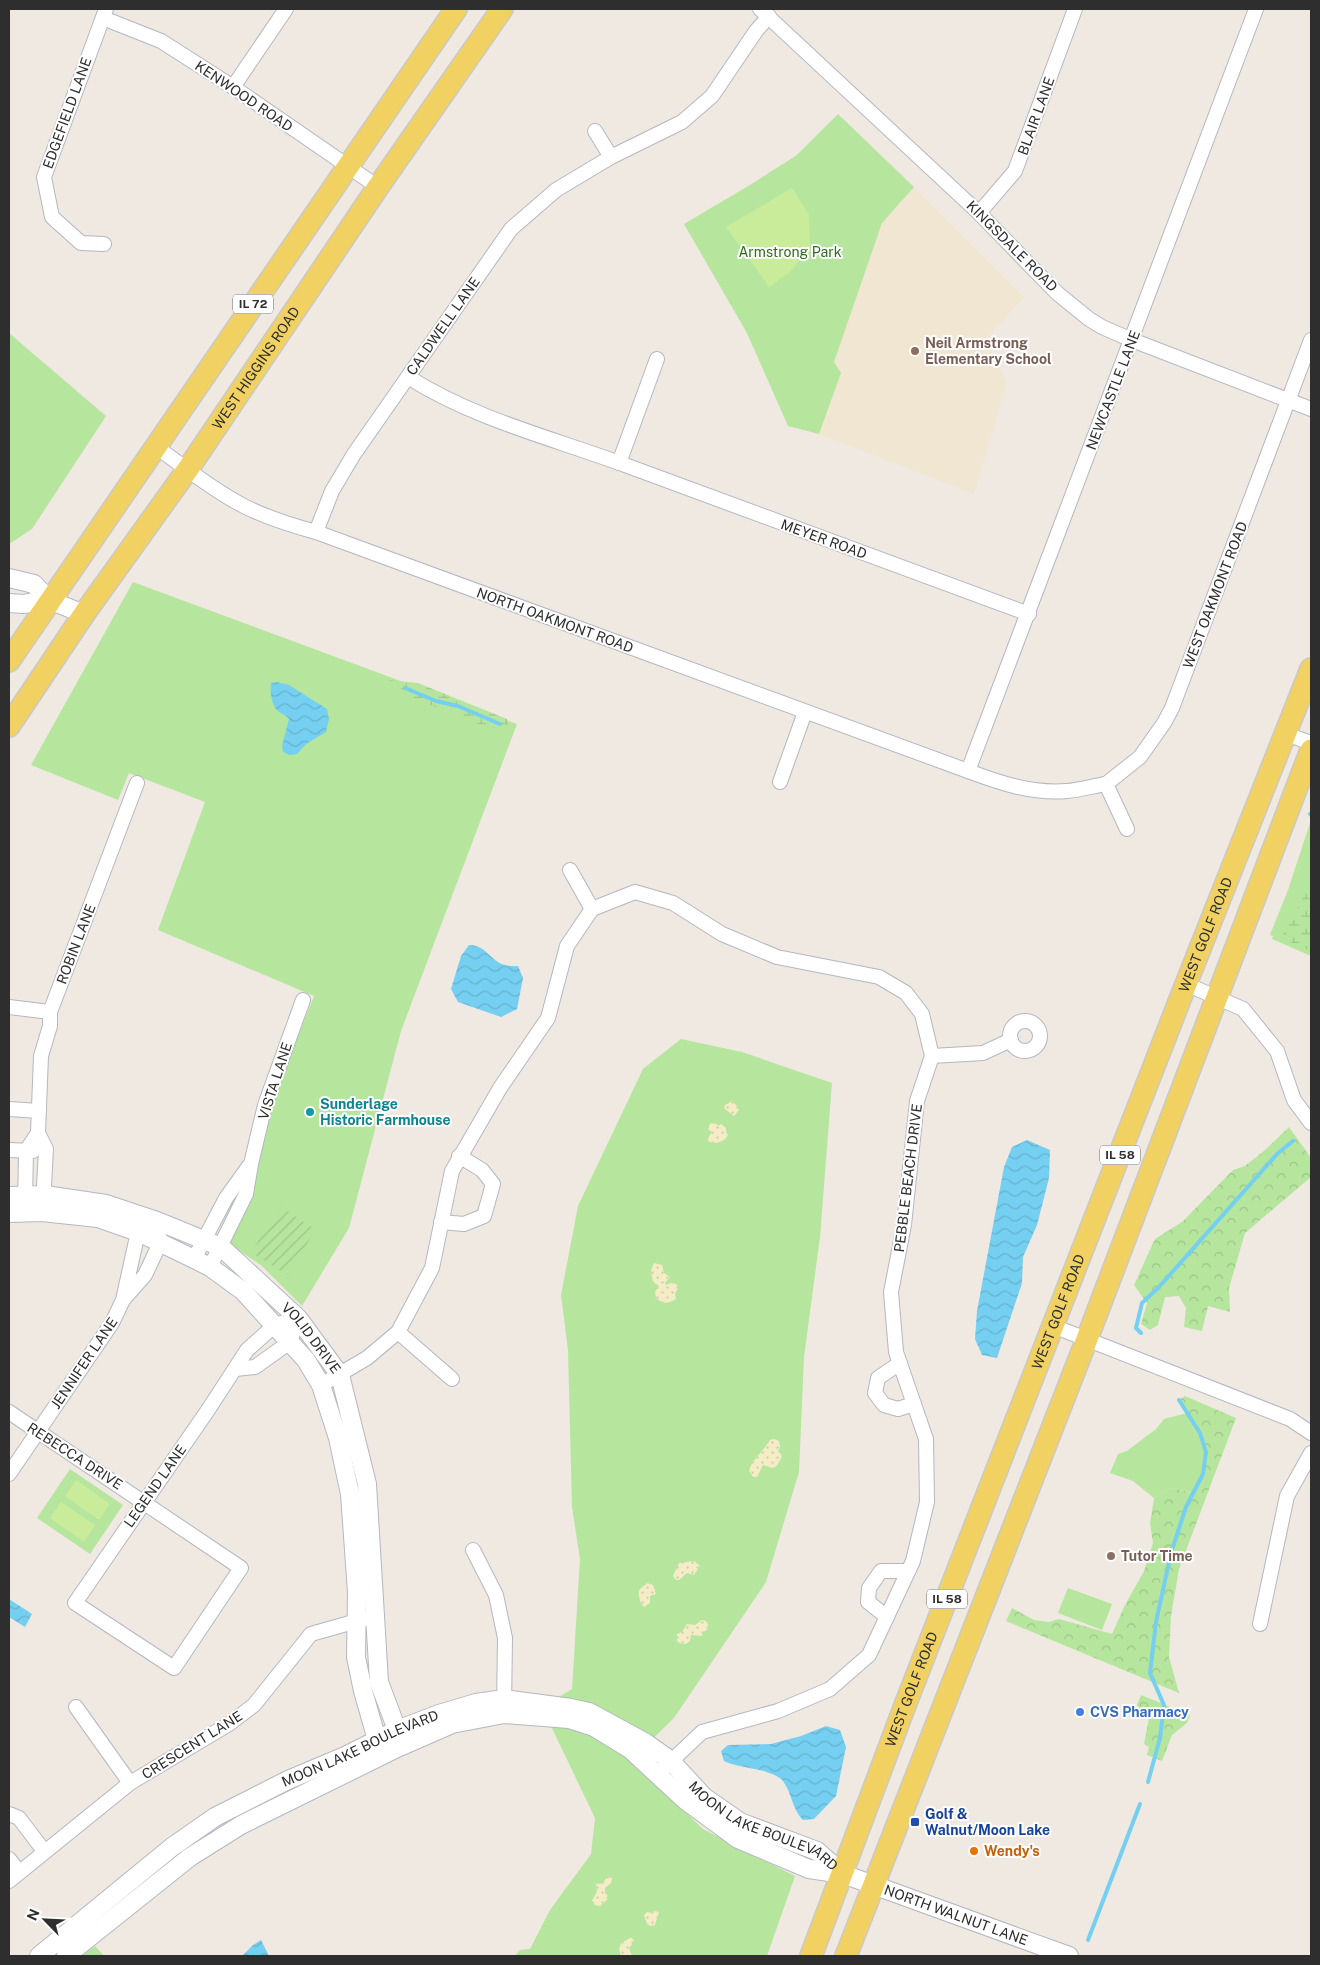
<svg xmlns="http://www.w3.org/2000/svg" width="1320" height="1965" viewBox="0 0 1320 1965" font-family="'Public Sans',sans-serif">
<defs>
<pattern id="forest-crowns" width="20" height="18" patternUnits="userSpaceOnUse" patternTransform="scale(1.25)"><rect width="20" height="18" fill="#b6e59e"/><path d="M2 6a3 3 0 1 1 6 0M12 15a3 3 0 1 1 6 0" fill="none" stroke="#9dc588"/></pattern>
<pattern id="wetland-marsh" width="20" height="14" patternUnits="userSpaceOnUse" patternTransform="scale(1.25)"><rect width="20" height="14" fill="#b6e59e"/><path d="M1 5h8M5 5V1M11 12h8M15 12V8" fill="none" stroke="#9dc588"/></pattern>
<pattern id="sand-dots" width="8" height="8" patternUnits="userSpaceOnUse" patternTransform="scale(1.25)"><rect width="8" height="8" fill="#f3ecc5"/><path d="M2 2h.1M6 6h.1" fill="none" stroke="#d1cbaa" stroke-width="1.8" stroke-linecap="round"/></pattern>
<pattern id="garden-furrows" width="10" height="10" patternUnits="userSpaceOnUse" patternTransform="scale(1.25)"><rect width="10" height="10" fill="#b6e59e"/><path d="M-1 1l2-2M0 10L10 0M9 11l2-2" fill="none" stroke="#9dc588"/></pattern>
<pattern id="water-waves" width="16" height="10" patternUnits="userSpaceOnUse" patternTransform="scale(1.25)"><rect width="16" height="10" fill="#75cff0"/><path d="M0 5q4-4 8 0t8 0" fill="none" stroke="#66b2ce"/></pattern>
</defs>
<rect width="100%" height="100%" fill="#efe9e1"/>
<polygon fill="#f0e6d1" points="914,187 1024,297 985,340 1007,383 974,494 819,434 841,373 834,362 882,223"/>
<g fill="#b6e59e">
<polygon points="838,114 914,187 882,223 834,362 841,373 819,434 788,426 747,333 684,224 750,185 797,155"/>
<polygon points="9,333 106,416 32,529 9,544"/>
<polygon points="133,582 517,724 401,1031 349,1228 302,1306 262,1266 218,1236 314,996 158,930 205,802 129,773 118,800 31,765"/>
<polygon points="1311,820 1311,956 1272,939 1273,936 1270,935 1288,890"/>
<polygon points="681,1039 742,1052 832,1083 820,1237 804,1357 799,1472 766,1582 674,1718 631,1760 703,1829 795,1876 767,1956 515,1956 520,1950 530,1949 550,1910 591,1854 595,1818 550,1724 559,1697 572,1689 580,1559 572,1507 568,1350 561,1295 578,1206 643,1069"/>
<path d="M1187,1413C1209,1447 1212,1456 1193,1493L1172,1488L1154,1498L1133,1481L1110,1473L1118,1454L1127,1451L1156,1429L1164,1419Z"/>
<polygon points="70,1469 123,1505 90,1554 37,1518"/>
<polygon points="1068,1588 1112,1604 1102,1630 1058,1613"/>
<polygon points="95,1946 104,1956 82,1956"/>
</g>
<g fill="url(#forest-crowns)">
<polygon points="1289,1127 1311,1158 1311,1177 1245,1233 1229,1288 1230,1312 1208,1306 1202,1331 1184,1327 1186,1308 1179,1296 1165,1297 1158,1325 1150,1330 1141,1324 1147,1303 1134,1285 1155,1239 1182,1222 1233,1170 1245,1166 1265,1150"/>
<path d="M1185,1396L1236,1418L1179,1569L1171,1616L1169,1657L1179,1693L1006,1621L1012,1608L1034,1620L1049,1622L1059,1619L1112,1634L1125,1605L1144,1571L1153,1543L1150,1523L1154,1498L1172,1488L1192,1493C1216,1449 1203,1439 1179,1400Z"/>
<polygon points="1141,1695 1190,1715 1187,1723 1172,1735 1162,1761 1147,1755 1149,1747 1144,1744 1149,1718 1137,1705"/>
</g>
<g fill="url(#wetland-marsh)">
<polygon points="388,680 418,683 507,719 509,731 486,727 396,691"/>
<polygon points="1311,883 1311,951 1288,941 1283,934"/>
</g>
<g fill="url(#sand-dots)">
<polygon points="732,1101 736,1105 739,1110 734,1116 724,1108 725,1105"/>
<path d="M712,1123L717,1124L718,1126L721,1124L726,1128V1132L728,1135C725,1142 715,1145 708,1141V1138L712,1132L708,1129L710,1124Z"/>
<path d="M654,1263L662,1265L664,1273L670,1277L665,1283L666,1285L673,1282L678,1286V1289L675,1293L676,1299C669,1304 662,1304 656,1298L655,1292L659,1286L653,1282L651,1270Z"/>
<path d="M774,1439L779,1441L780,1447L778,1451L782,1456C776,1468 776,1470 763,1465L757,1477H753L749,1471C752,1459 764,1451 770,1440Z"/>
<path d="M694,1561L700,1566L694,1575L687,1573C682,1576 678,1586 673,1576L679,1563Z"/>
<path d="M647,1583L653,1585L656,1594L650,1596V1603L644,1607C641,1605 636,1592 641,1588C643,1586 646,1585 647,1583Z"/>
<path d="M702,1620C707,1620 709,1625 708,1629L703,1632L702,1636L691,1635L690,1641C687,1645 680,1645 677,1641V1634L682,1632L687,1624L695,1625Z"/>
<polygon points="607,1877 612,1878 611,1883 605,1888 605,1893 608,1896 608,1899 600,1906 595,1905 592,1901 597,1891 596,1884 603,1883"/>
<polygon points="654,1911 659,1912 655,1925 651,1926 647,1924 644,1915 647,1912 652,1913"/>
<polygon points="630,1938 632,1938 634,1941 629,1948 632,1956 621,1956 619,1949 621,1943"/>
</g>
<polygon fill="url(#garden-furrows)" points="281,1207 316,1230 287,1275 251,1252"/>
<g fill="#c9ec9a">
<polygon points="792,188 809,215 810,247 791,271 769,287 726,227"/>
<polygon points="76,1480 110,1504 99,1520 65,1496"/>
<polygon points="61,1502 95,1525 84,1542 50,1518"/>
</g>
<g fill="url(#water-waves)">
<path d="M277,682L289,685L327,709L329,719L326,732L306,744L297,754L290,755L283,752L282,746L289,719C285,714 279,713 276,709C271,702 270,690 271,683Z"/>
<path d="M469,945C492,946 489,968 518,966L523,978L517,1009L501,1017L458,1002L451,989L461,956Z"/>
<polygon points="1027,1140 1050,1150 1049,1178 1037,1225 1023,1257 1022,1283 997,1358 982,1355 975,1339 977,1311 1004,1167 1012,1147"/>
<polygon points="9,1599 32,1614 25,1627 9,1617"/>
<path d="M826,1726L840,1730L846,1747L836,1796L814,1819L803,1820C792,1809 792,1793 783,1781C772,1768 740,1769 724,1761L721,1751L728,1745L771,1744L801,1736Z"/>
<polygon points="261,1940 269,1956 242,1956 253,1945"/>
</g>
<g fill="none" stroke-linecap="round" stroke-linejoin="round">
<g stroke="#75cff0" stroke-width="4">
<polyline points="405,688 436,701 458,706 500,724"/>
<polyline points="1310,814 1311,815"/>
<polyline points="1141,1333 1136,1328 1142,1303 1159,1287 1278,1153 1293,1141"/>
<polyline points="1148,1782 1160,1738 1164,1705 1150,1673 1156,1622 1171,1553 1186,1507 1203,1474 1206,1452 1200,1433 1179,1400"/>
<polyline points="1088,1940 1140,1804"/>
</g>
<g stroke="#b4b7c1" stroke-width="16">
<g id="minor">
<polyline points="760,9 979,213 1057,293 1089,319 1102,327 1132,340 1311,409"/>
<polyline points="103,18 161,41 233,87 378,187"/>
<polyline points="233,87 286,9"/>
<polyline points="595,131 611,157"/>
<polyline points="979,213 1015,171 1075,9"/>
<polyline points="104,244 81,243 52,217 44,177 106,9"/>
<path d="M408,377C474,419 552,438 625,465C759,515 894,564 1029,614"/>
<path d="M155,446C183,466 210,488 240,504C264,517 290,525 316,532L968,771C1000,783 1032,794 1067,791C1080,790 1093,786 1106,784"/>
<polyline points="619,463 657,359"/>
<polyline points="316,532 332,491 354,454 511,229 556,190 611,157 682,122 712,96 756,31 769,16"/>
<polyline points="1286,734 1311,743"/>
<polyline points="968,771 1256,9"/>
<polyline points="780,782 805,712"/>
<polyline points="1127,829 1106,784 1140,757 1164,723 1172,708 1311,340"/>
<polyline points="570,870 592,909"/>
<polyline points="1186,984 1243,1009 1277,1051 1294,1100 1311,1123"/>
<polyline points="9,1007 50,1012"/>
<circle cx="1025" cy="1036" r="15"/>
<polyline points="932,1056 983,1053 1011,1040"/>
<polyline points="9,1109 39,1111"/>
<polyline points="9,1150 33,1151"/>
<polyline points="25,1204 26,1151 38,1133"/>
<polyline points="43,1205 46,1149 38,1133 41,1056 50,1026 50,1012 137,783"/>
<polyline points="441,1222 464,1224 484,1216 493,1184 482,1170 459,1156"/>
<polyline points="194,1259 226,1198 249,1166"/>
<polyline points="210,1267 246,1194 251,1164 265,1105 303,1000"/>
<polyline points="1053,1326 1290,1419 1311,1433"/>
<polyline points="398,1332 452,1379"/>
<polyline points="900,1363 878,1378 875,1393 884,1405 898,1409 914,1404"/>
<polyline points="235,1369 255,1367 290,1342 298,1318"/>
<polyline points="321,1385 367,1358 398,1332 432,1268 452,1171 500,1088 548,1018 567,946 592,909 635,892 673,903 722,934 777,957 879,977 906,993 922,1014 932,1056 917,1101 904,1225 891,1292 896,1352 926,1439 927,1502 913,1561 869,1655 830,1689 778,1711 702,1732 664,1768"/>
<polyline points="9,1412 241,1568 174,1668 75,1603 208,1410 247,1350 275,1325 298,1318"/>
<polyline points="9,1474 112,1323 123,1300 138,1232 157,1221 160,1243 145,1275 123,1300"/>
<polyline points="473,1550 496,1595 505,1638 504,1709"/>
<polyline points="887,1617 868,1602 869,1588 881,1571 908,1571"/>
<polyline points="1260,1624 1287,1496 1311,1453"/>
<polyline points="76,1707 130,1783"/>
<polyline points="9,1814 19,1818 44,1851"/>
<polyline points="9,1859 19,1872"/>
<polyline points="9,1881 130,1783 229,1724 254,1705 311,1634 364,1619"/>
</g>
</g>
<g stroke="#b4b7c1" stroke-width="20">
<g id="tertiary">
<polyline points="9,578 34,584 49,600 84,614"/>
<polyline points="9,603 23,604 49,600"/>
<path id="s1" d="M9,1196L45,1195L106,1204L157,1221L221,1247L298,1318L340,1375L367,1484L379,1682L397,1730"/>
<polyline points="9,1213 42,1212 98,1218 138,1232 194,1259 210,1267 243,1291 306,1360 321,1385 338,1438 350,1494 357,1592 356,1657 363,1691 377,1740"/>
<path id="s2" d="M39,1956L172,1847L215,1817L288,1780L345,1756L397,1730L439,1714L476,1703L504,1699L571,1708L589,1712L646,1743L670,1760L704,1797L740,1822L817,1851L843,1874"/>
<path id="s3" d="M66,1956L190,1857L241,1825L397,1748L452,1724L504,1714L569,1719L594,1727L630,1749L685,1800L738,1839L809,1869L843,1874L1069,1956"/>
</g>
</g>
<g stroke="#c9c9c9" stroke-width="24">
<g id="primary">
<polyline points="9,661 456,9"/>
<path id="s4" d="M9,726L84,614L188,469L378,187L502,9"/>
<path id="s5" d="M811,1956L904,1708L1186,984L1311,669"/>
<polyline points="846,1956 1087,1339 1311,750"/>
</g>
</g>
<use href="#minor" stroke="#fff" stroke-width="14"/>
<use href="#tertiary" stroke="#fff" stroke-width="18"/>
<use href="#primary" stroke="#f2d163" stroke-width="21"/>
</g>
<g fill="#8d6e63" stroke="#fff" stroke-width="2">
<circle cx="915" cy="351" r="5"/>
<circle cx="1111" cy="1556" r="5"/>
</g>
<circle fill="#0f9aa8" stroke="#fff" stroke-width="2" cx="310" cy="1112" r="5"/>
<circle fill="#3f7fe0" stroke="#fff" stroke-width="2" cx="1080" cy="1712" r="5"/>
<rect fill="#1a4fb4" stroke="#fff" stroke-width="2" x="910" y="1817" width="10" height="10" rx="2.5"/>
<circle fill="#e8710a" stroke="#fff" stroke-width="2" cx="974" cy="1851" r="5"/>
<g text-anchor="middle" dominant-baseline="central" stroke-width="4" stroke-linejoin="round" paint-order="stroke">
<g fill="#fff" stroke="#6d6d6d" stroke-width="1">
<rect x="233" y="294.5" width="40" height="19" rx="4"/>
<rect x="1100" y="1145.5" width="40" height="19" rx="4"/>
<rect x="927" y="1589.5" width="40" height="19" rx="4"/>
</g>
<g font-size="12" font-weight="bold" fill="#2e2e2e">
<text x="253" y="304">IL 72</text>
<text x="1120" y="1155">IL 58</text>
<text x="947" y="1599">IL 58</text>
</g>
<g font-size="14" fill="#2e2e2e" stroke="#fff">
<text transform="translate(244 96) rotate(34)">KENWOOD ROAD</text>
<text transform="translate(67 113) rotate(-70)">EDGEFIELD LANE</text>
<text transform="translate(1036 116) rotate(-70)">BLAIR LANE</text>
<text transform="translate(1012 246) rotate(45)">KINGSDALE ROAD</text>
<text transform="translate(443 326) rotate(-55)">CALDWELL LANE</text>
<text stroke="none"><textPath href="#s4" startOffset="435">WEST HIGGINS ROAD</textPath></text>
<text transform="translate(1113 390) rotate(-69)">NEWCASTLE LANE</text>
<text transform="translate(824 539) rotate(20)">MEYER ROAD</text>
<text transform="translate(1215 595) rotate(-69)">WEST OAKMONT ROAD</text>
<text transform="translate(555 620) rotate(20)">NORTH OAKMONT ROAD</text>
<text stroke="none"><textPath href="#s5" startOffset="1095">WEST GOLF ROAD</textPath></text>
<text transform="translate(76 944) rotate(-69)">ROBIN LANE</text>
<text transform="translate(275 1081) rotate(-72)">VISTA LANE</text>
<text transform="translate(908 1178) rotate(-83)">PEBBLE BEACH DRIVE</text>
<text stroke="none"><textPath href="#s5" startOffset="690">WEST GOLF ROAD</textPath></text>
<text stroke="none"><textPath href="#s1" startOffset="349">VOLID DRIVE</textPath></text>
<text transform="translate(84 1363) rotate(-56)">JENNIFER LANE</text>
<text transform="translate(75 1456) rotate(33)">REBECCA DRIVE</text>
<text transform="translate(155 1486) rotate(-55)">LEGEND LANE</text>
<text stroke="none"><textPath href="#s5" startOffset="285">WEST GOLF ROAD</textPath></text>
<text transform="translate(192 1745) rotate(-32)">CRESCENT LANE</text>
<text stroke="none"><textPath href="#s2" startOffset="385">MOON LAKE BOULEVARD</textPath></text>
<text stroke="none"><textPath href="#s2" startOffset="835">MOON LAKE BOULEVARD</textPath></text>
<text stroke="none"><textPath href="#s3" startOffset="1012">NORTH WALNUT LANE</textPath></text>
</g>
<g font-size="14" fill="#2c6e1b" stroke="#fff">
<text x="790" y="252">Armstrong Park</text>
</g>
<g font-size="14" font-weight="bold" fill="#785e54" stroke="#fff" text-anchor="start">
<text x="925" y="343">Neil Armstrong<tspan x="925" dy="16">Elementary School</tspan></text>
<text x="1121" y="1556">Tutor Time</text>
</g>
<g font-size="14" font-weight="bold" fill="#0d838f" stroke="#fff" text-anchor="start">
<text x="320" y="1104">Sunderlage<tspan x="320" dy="16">Historic Farmhouse</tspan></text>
</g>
<g font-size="14" font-weight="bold" fill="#366cbe" stroke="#fff" text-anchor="start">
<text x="1090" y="1712">CVS Pharmacy</text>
</g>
<g font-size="14" font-weight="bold" fill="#164399" stroke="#fff" text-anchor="start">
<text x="925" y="1814">Golf &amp;<tspan x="925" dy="16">Walnut/Moon Lake</tspan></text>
</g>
<g font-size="14" font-weight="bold" fill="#c56008" stroke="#fff" text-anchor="start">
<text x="984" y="1851">Wendy's</text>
</g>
</g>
<rect width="1320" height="1965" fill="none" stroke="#2e2e2e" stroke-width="20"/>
<g transform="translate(45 1920) rotate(294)" stroke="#ffffff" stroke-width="4" paint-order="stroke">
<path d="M0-4L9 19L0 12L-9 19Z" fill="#2e2e2e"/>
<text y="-8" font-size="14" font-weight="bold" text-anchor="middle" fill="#2e2e2e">N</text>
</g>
</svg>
